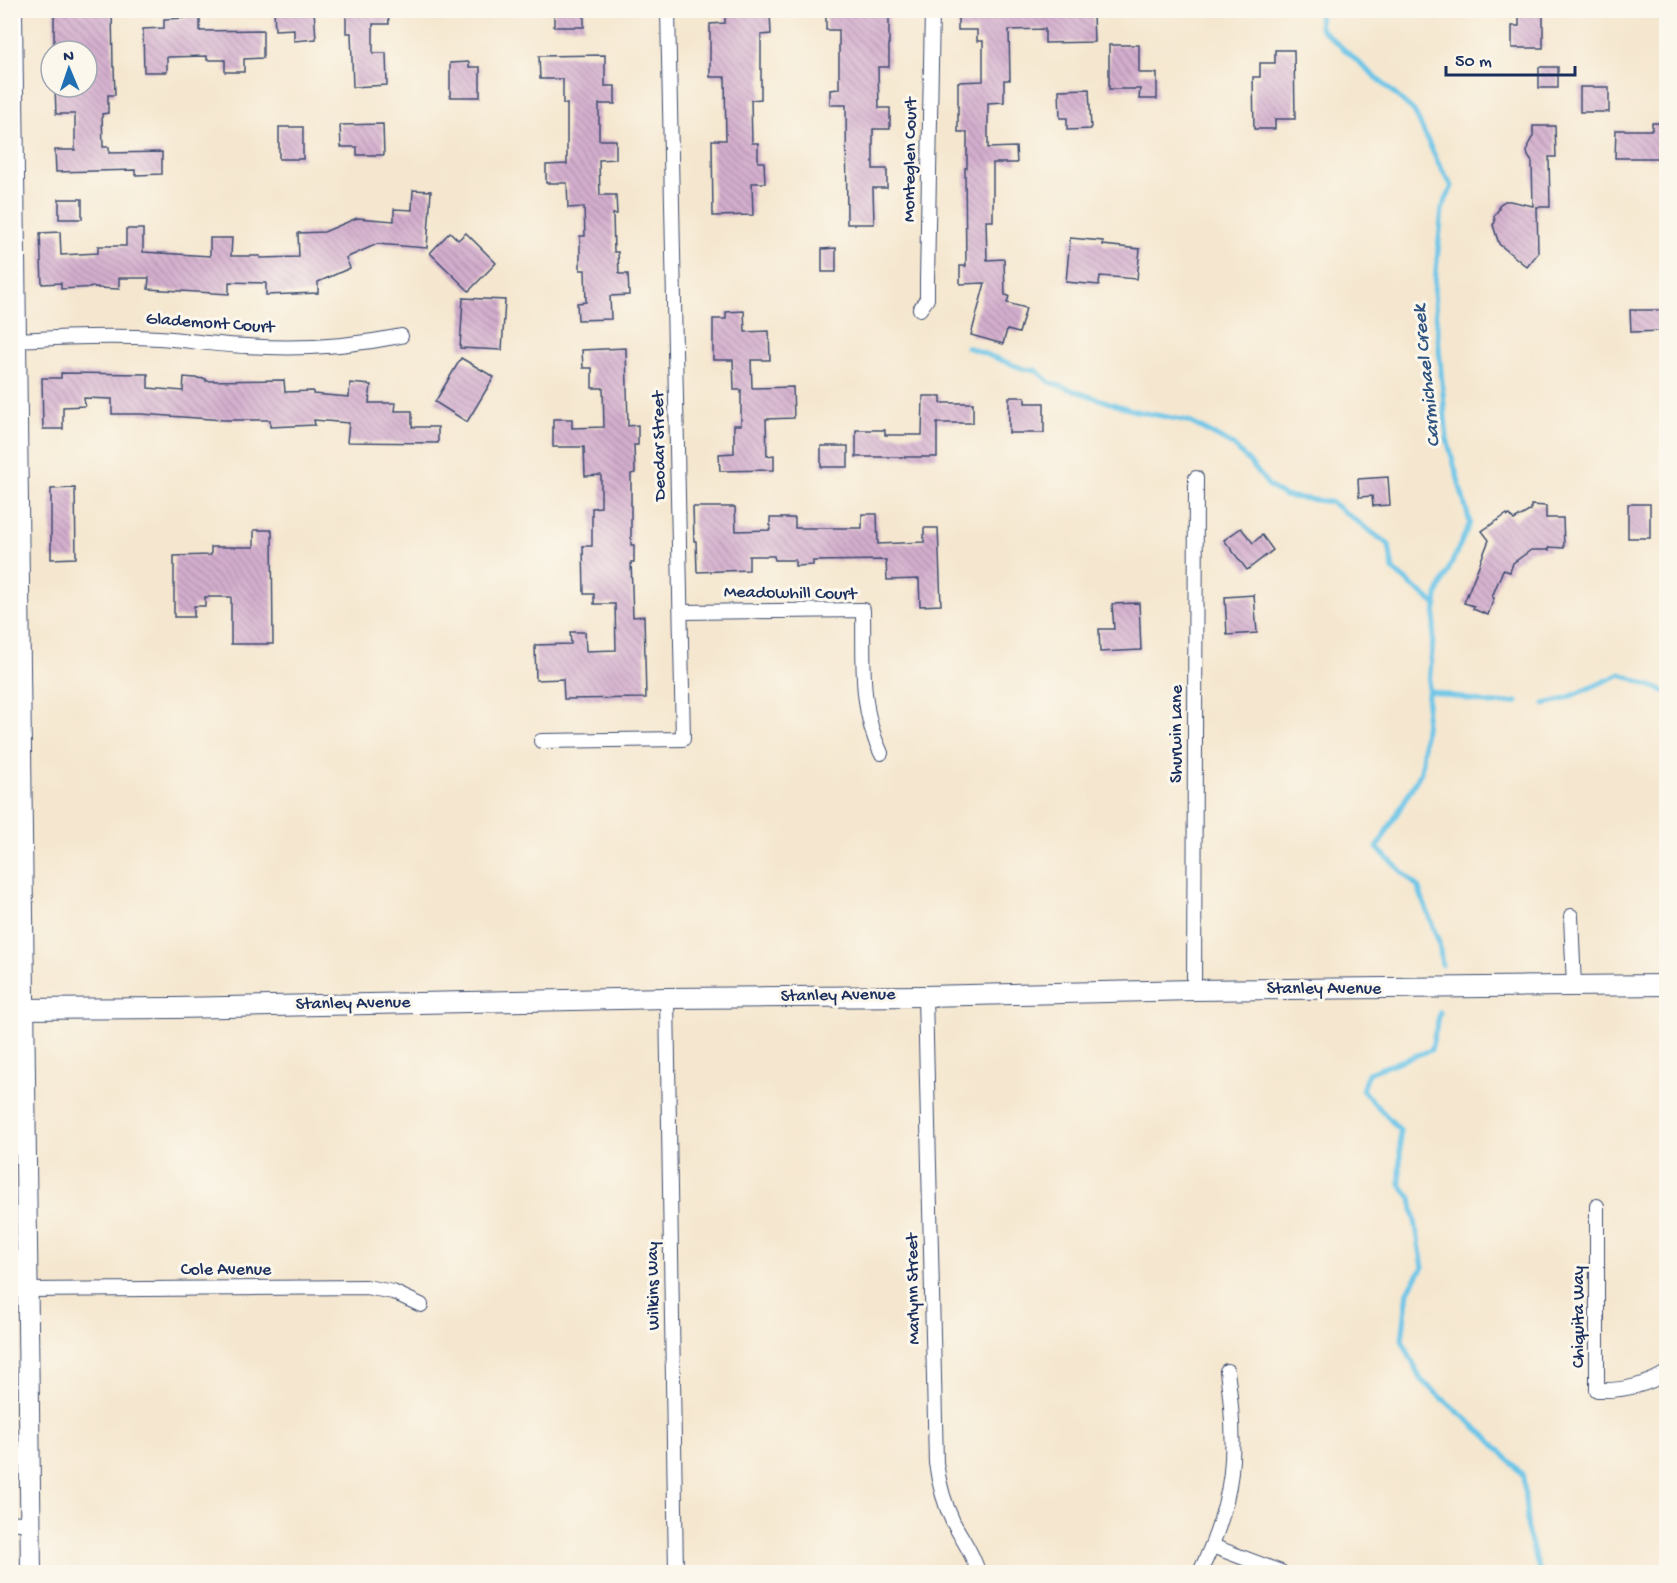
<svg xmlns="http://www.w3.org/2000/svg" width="1677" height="1583" viewBox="0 0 1677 1583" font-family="'Gochi Hand',sans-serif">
<defs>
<pattern id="building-back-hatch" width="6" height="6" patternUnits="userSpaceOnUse" patternTransform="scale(1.5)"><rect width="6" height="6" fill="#d4aece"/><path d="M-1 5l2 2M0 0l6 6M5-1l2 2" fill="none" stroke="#ab8eaa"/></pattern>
</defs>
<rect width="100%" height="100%" fill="#fbf7ec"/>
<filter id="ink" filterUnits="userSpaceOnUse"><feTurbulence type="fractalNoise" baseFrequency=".0167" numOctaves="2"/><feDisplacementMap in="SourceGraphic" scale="12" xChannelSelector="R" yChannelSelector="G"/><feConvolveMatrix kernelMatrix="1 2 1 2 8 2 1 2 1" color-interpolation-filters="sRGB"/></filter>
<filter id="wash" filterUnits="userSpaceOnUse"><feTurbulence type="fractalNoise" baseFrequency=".008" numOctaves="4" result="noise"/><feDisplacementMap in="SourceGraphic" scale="24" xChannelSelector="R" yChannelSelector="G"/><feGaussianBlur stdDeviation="1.35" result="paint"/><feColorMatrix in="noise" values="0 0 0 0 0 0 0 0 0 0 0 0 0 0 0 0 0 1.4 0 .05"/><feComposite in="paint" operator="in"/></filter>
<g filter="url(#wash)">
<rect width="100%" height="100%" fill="#f5e7cf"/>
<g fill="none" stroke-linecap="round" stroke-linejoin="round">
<g stroke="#6ac5e8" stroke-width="5">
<polyline points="1319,10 1320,28 1414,111 1439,165 1452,186 1442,209 1434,292 1447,439 1470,523 1437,595 1421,772 1377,848 1418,887 1439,943 1442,965"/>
<polyline points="967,347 1024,369 1036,370 1049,382 1107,402 1135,411 1188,421 1233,445 1253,466 1269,486 1284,496 1331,502 1389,545 1393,570 1437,606"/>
<polyline points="1429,691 1491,704 1517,702"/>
<polyline points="1544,704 1562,700 1621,674 1666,692"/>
<polyline points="1440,1012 1431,1050 1368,1073 1362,1090 1400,1130 1400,1185 1411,1198 1423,1267 1408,1291 1402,1340 1421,1380 1485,1435 1523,1475 1528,1533 1540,1572"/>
</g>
</g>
<g id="blocks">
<g fill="url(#building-back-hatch)">
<polygon points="54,10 112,10 113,67 114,67 115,95 108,95 108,113 102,114 103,147 109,147 109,153 162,152 162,174 135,175 135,170 56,172 55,150 75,150 75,114 56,114 55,87 87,87 87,51 54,51"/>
<polygon points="274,10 314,10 316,39 294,41 294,29 275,30"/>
<polygon points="346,10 388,10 389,24 373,24 373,53 386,53 387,85 353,87 351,33 346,33"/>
<rect x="554" y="10" width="30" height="17"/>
<polygon points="725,10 760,10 760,13 770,13 771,34 761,35 761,99 751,100 752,143 758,143 758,162 764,162 765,183 752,183 753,215 713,216 712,140 726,140 725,77 710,77 710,24 725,23"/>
<polygon points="826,10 889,10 889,67 878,67 879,108 890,108 890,129 873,129 873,169 887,169 887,188 873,188 874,224 847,224 846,105 830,105 830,90 839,89 839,30 826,30"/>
<polygon points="958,10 1066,10 1066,14 1093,14 1094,42 1045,43 1045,29 1009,30 1010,80 1004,80 1004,102 988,103 988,148 1016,147 1017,163 993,163 993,221 986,221 987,260 1004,259 1005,295 1009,296 1007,303 1026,308 1019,333 1007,330 1003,344 971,335 985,283 960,284 960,266 966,266 965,168 967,168 967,132 958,132 958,82 983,81 983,41 977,41 977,30 958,30"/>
<polygon points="1519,10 1543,10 1543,48 1512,48 1512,26 1519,26"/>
<polygon points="186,11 200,11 200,31 263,30 263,58 244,59 244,72 225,72 225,60 207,60 207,56 167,57 167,72 144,72 143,29 164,28 164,19 186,18"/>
<polygon points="1109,45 1139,45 1139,73 1157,73 1157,99 1139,99 1140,89 1109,89"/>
<polygon points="1275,50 1294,50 1295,119 1275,119 1275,129 1254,129 1253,77 1260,77 1260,63 1275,63"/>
<polygon points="605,55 605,86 615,86 615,104 599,104 599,140 616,140 616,159 599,160 600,195 616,195 617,214 613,214 614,252 618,252 619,274 628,274 629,295 610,296 611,319 578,320 577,303 586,302 585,270 580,270 580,236 585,236 584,207 568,208 567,183 546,183 546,165 567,164 567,104 563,104 563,79 540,79 539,56"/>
<polygon points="469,62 469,67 480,67 480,97 450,97 450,63"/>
<rect x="1539" y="67" width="19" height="21"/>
<rect x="1580" y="87" width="29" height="25"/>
<polygon points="1089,89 1091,129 1067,130 1067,118 1060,118 1059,90"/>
<polygon points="1652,123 1666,123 1666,158 1615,158 1616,130 1652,130"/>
<polygon points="383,124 384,155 357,155 357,147 341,147 340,125"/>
<polygon points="1533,126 1555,126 1556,157 1549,157 1550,207 1536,207 1537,207 1538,253 1527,267 1499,244 1493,225 1495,222 1494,216 1499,209 1499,205 1505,201 1510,201 1533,206 1532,162 1528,156 1527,151 1528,145 1533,136"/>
<rect x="279" y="127" width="24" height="32"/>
<polygon points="413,190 431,191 427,248 377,244 346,258 350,268 318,282 318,293 266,295 266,283 229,282 229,294 148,289 149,278 119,278 119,289 98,288 98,287 61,289 61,283 42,284 40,233 60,232 61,255 98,253 98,246 126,246 126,229 143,229 143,252 210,256 210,238 232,238 231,256 260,256 260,258 299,257 298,233 324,232 357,218 394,221 394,209 412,210"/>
<rect x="59" y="199" width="23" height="20"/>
<polygon points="450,232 458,240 466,233 496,263 469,291 430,253"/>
<polygon points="1070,238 1103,241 1103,245 1140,249 1137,279 1100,276 1099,285 1066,282"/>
<polygon points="836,248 836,272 822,272 822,249"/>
<polygon points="463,298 505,300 502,350 460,348"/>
<polygon points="1630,310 1666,310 1666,331 1631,332"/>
<polygon points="744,311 745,332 769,331 770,360 751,360 752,388 793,387 794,418 766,419 767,456 774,455 774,470 720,471 719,454 734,453 734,425 741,425 741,390 734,390 733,360 713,360 713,319 726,319 726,312"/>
<polygon points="626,348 628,426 638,425 638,445 634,445 635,473 631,474 631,545 634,545 634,562 631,562 633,617 644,616 646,698 564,699 563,679 536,680 535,645 571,644 570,632 585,632 586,651 616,650 615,604 594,604 594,594 584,594 583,546 592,546 592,508 601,507 601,475 585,476 584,447 553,447 553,419 572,419 572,428 604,427 603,388 592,388 592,368 583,368 582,350"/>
<polygon points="461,358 494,377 467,422 435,402"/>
<polygon points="61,373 148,374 148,388 183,391 184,377 206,379 206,381 284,380 285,392 313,391 313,394 349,397 350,383 371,385 369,403 396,403 395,411 412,411 412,427 438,427 438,443 347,442 349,423 314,420 315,425 270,427 270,420 224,420 141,414 112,414 112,399 84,398 85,406 63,407 63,429 43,429 42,378 61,378"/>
<polygon points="923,396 941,396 941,403 973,403 973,423 937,423 937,457 856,457 856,430 885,430 885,435 922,435"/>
<polygon points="1009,397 1025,397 1025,403 1044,403 1044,433 1009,433"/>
<rect x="821" y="446" width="27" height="21"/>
<polygon points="1388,477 1390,505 1373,506 1372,496 1359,497 1358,479"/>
<polygon points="75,488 76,558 51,559 51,489"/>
<rect x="1628" y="504" width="22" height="34"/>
<polygon points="1531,505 1546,506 1546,518 1563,518 1564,548 1549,547 1549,550 1531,550 1513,563 1510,572 1503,570 1492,597 1494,598 1488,615 1473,609 1474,606 1464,603 1489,540 1482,531 1507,514 1508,516 1510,515 1514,520 1531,510"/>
<polygon points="693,507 735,507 736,531 770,530 770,518 795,518 795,528 862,528 862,514 877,514 878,544 924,542 924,528 938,528 941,605 920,606 919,579 887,580 886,560 813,561 813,565 795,566 795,560 775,560 774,556 749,556 749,570 697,572 696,541 694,541"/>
<polygon points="1241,528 1253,543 1262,535 1273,550 1247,570 1224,540"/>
<polygon points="254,530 272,530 273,644 231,644 231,597 205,597 205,606 194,606 194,617 174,617 174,556 211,555 211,547 254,547"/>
<polygon points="1254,595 1257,633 1227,635 1225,597"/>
<polygon points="1139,603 1141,650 1100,652 1099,629 1114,629 1112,604"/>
</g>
</g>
</g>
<g filter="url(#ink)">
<use href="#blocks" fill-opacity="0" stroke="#3c4b6f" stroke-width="1.5"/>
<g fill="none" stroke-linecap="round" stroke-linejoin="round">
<g stroke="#3c4b6f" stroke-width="16">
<g id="street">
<polyline points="920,309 927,299 927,281 932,10"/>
<path d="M16,340C63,337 111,335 159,338C188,340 217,345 246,346C298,350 351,346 401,336"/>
<path d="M681,612L863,610C864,659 859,708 881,753"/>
<polyline points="541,741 683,739 668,10"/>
<polyline points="1571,916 1574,987"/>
<polyline points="1194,990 1196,478"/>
<path d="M925,996L936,1463C939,1484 944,1503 953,1522C962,1539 973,1553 978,1572"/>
<polyline points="667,998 676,1572"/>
<path d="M1597,1206V1390C1622,1391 1645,1386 1666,1373"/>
<polyline points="27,1290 366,1287 393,1292 421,1305"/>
<polyline points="10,1522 30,1524"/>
<polyline points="1212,1546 1281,1572"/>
<path d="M1200,1572C1235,1500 1238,1450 1227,1371"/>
</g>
</g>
<g stroke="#3c4b6f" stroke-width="22">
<g id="secondary">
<polyline points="12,10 31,1572"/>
<polyline points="10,1009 175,1008 667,998 925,996 1194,990 1666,985"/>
</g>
</g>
<use href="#street" stroke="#fff" stroke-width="14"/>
<use href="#secondary" stroke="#fff" stroke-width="20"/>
</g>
</g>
<g text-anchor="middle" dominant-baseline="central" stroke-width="6" stroke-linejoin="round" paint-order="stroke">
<g font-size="18" fill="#1b2f5e" stroke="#fbf7ec">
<text transform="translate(911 160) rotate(-89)">Monteglen Court</text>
<text transform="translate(210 324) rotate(4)">Glademont Court</text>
<text transform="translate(660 446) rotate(-91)">Deodar Street</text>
<text transform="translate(790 594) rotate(1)">Meadowhill Court</text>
<text transform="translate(1177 734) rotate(-90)">Shurwin Lane</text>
<text x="1324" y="989">Stanley Avenue</text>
<text transform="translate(838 996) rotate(-1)">Stanley Avenue</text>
<text transform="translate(353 1004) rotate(-1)">Stanley Avenue</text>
<text x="226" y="1270">Cole Avenue</text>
<text transform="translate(654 1286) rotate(-91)">Wilkins Way</text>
<text transform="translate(914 1289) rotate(-91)">Marlynn Street</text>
<text transform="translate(1579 1317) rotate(-90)">Chiquita Way</text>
</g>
<g font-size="20" font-style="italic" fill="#2f5480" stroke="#fbf7ec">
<text transform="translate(1428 376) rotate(-96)">Carmichael Creek</text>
</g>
</g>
<rect width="1677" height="1583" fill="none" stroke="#fbf7ec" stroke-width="36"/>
<g transform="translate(69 69) rotate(358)"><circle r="28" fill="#fbf7ec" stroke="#a1a7b3" stroke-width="1.5"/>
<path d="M0-4.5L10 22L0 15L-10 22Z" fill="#1f6fb2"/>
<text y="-9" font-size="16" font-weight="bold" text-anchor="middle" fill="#1b2f5e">N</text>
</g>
<path d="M1446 66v9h129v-9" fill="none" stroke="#1b2f5e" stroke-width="3"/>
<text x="1455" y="66" font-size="18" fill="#1b2f5e" stroke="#fbf7ec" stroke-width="4.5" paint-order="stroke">50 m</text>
</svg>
